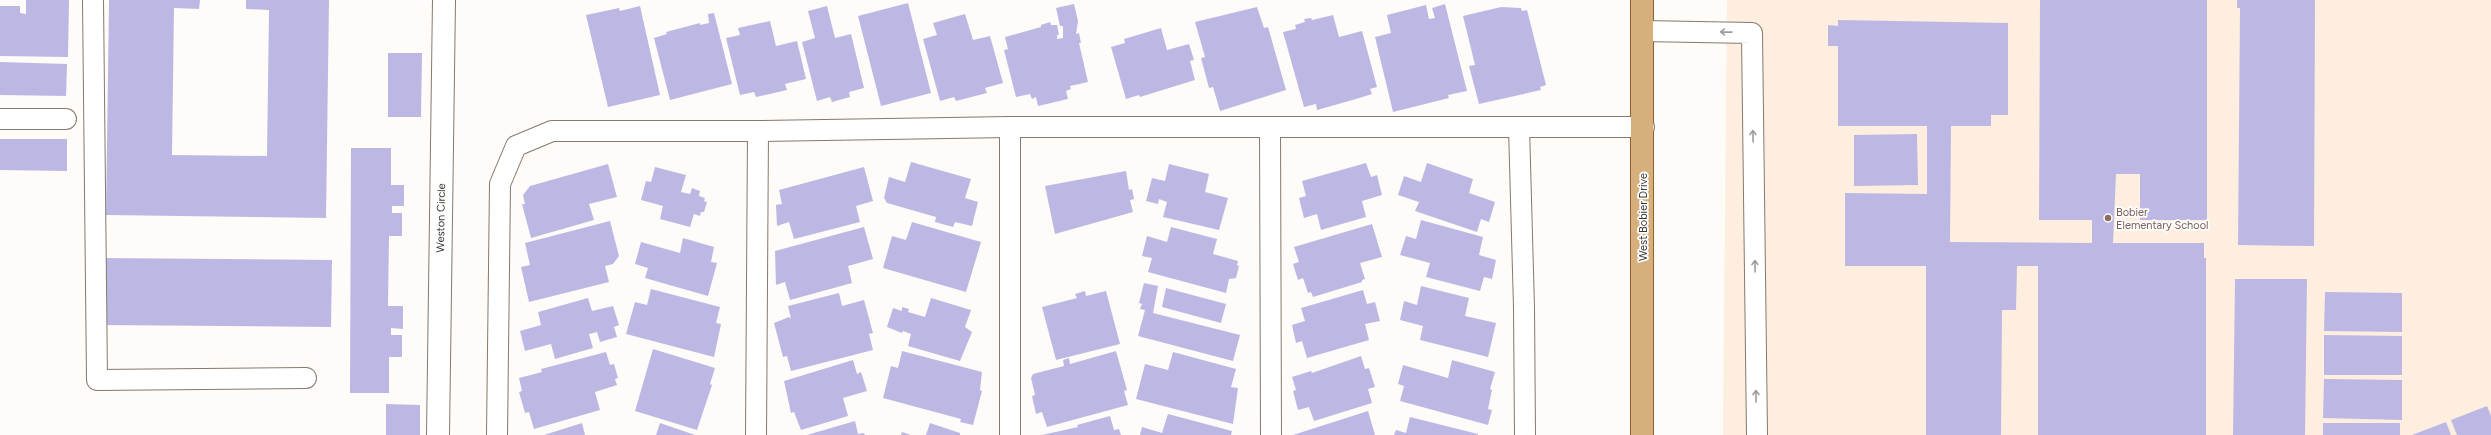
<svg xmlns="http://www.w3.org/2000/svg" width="2491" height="435" viewBox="0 0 2491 435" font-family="Figtree,sans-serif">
<rect width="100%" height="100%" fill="#fefbf8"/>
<polygon fill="#feeedf" points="1727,0 2491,0 2491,435 1723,435"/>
<g fill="#bdb8e3">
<polygon points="26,0 69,0 68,57 0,56 0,6 20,6 20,13 26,14"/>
<polygon points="109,0 200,0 199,9 174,8 172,155 267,156 269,10 246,9 246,0 329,0 326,218 106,215"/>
<polygon points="2040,0 2207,0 2207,220 2140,220 2140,174 2116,174 2113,243 2204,243 2204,258 2206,258 2206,435 2038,435 2038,266 2017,266 2016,310 2002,310 2001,435 1926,435 1926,266 1845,266 1845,193 1927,194 1927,126 1838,126 1838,46 1828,46 1828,25 1838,26 1838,20 2008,23 2008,115 1991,115 1991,126 1951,126 1950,242 2092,243 2092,220 2039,220"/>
<polygon points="2237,0 2315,0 2314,246 2238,245 2240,8 2237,8"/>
<polygon points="908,3 931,93 881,106 858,16"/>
<polygon points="1074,4 1078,21 1076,34 1079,33 1081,43 1079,43 1088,82 1070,86 1071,89 1066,91 1068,99 1038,106 1036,97 1032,99 1030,94 1016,97 1004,50 1008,49 1005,37 1041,27 1041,25 1050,22 1051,25 1057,25 1059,35 1057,35 1057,39 1063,38 1063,26 1060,26 1056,8"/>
<polygon points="1445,4 1467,91 1448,95 1449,98 1393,112 1375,37 1391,33 1387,15 1426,5 1429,19 1435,18 1432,8"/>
<polygon points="640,6 660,95 608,107 586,15 619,8 620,11"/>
<polygon points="827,6 835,38 851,34 864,88 849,92 850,97 832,102 830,97 817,101 802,42 815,38 808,11"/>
<polygon points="1257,7 1264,28 1268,27 1286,90 1220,111 1213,87 1209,88 1201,58 1205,57 1195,22"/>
<polygon points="1501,7 1521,8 1522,11 1527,10 1546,85 1540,87 1541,90 1479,104 1469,66 1475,65 1463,16"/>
<polygon points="714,13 732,84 670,100 654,38 667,34 666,32 700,23 700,25 709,23 708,14"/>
<polygon points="965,14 973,40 990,36 1003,83 985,88 987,93 956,101 954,97 940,101 923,39 937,35 933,23"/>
<polygon points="1333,15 1339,37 1362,31 1377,87 1370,89 1372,94 1356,99 1317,110 1316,104 1304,107 1283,32 1296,29 1295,25 1305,22 1304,19 1311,18 1312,20"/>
<polygon points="770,21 776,46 797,41 806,79 785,84 787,90 756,97 754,92 740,95 726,38 740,35 738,28"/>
<polygon points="1161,28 1167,50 1189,44 1194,60 1190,61 1195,80 1140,97 1139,95 1126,99 1111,47 1125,43 1124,39"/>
<polygon points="388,53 422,53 421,117 388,117"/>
<polygon points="0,62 67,64 66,96 0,95"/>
<polygon points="1917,134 1918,185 1854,186 1854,135"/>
<polygon points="0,139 67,139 67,171 0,170"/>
<polygon points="351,148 391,148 391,185 404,185 404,206 392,206 392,213 402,213 402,236 389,236 388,306 403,306 403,329 391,328 391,335 402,335 402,357 389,357 389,393 350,393"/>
<polygon points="911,162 971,179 965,198 978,202 972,226 955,222 953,227 935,222 936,217 887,203 884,198 889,177 905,182"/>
<polygon points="1366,163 1371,177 1377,175 1382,195 1362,201 1366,217 1321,230 1317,214 1304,218 1299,198 1306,196 1302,181"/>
<polygon points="1427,163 1473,179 1469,193 1495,202 1489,222 1481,219 1477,232 1415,211 1419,202 1398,195 1404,176 1421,182"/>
<polygon points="608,164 617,197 589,204 594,220 531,238 522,204 525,204 523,195 530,186"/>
<polygon points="1169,164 1209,174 1205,192 1228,198 1219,230 1163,217 1167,202 1159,199 1158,204 1146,201 1152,178 1165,181"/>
<polygon points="655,167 686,175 681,192 690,194 692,188 700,191 699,196 705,198 704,201 707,202 704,212 701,212 700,216 694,214 690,227 660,219 663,206 641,200 646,181 651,182"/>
<polygon points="864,167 873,201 856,206 860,222 794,239 789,222 777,226 776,205 782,204 779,190"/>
<polygon points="1126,171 1129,190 1132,189 1134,199 1130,200 1133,212 1055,234 1045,186"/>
<polygon points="1421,220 1483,237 1479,255 1496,260 1492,279 1484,277 1480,291 1426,277 1430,263 1400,255 1406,236 1416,239"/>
<polygon points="610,221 619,256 613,264 605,266 609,282 529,302 521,267 530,265 525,243"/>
<polygon points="912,222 981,242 966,292 883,268 892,236 906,240"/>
<polygon points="1372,224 1382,257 1360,263 1365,279 1362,280 1362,282 1313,297 1311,292 1308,293 1303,278 1298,280 1293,264 1299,262 1294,247"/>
<polygon points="864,227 873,259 848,266 852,283 790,300 785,282 776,285 775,251"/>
<polygon points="1171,227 1217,239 1213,254 1238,261 1237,265 1239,266 1236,278 1229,279 1226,293 1148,272 1152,258 1142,256 1147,236 1167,242"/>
<polygon points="683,238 714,247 711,262 717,263 708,296 645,278 648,268 635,264 641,242 680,253"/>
<polygon points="101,258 332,260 331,327 100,325"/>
<polygon points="2235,279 2307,279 2305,435 2233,435"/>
<polygon points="1144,283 1158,286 1153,313 1240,335 1233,361 1138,336 1145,310 1140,309 1142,304 1139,303"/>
<polygon points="1421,286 1469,298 1465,316 1496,323 1488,357 1420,340 1423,326 1400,320 1404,301 1417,305"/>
<polygon points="1166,288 1226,304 1221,323 1162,307"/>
<polygon points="651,289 720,307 716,323 721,324 714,357 626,334 635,302 647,305"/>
<polygon points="1363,290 1367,304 1375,302 1380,321 1365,324 1369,340 1307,358 1302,341 1296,343 1292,325 1305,321 1301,308"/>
<polygon points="1085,291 1086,296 1106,291 1120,344 1056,360 1042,307 1077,298 1075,294"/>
<polygon points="2325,292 2402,293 2402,332 2324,331"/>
<polygon points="839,293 842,306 864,300 873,333 869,334 873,350 791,371 787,356 783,357 774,323 789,317 791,319 788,306"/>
<polygon points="588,298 592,311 613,306 619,325 614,327 617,337 600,342 597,332 589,334 593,348 555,359 551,344 525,351 520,331 541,325 538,312"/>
<polygon points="931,298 971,310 965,327 972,332 960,361 908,346 911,334 903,331 902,333 887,327 893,308 902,311 902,307 909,309 908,312 925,317"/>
<polygon points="2324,335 2402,336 2402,375 2324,375"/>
<polygon points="653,349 715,368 710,384 712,385 697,430 635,411"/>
<polygon points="902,351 982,372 980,390 982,391 973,425 960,422 961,419 883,398 891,366 898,368"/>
<polygon points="1116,351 1127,390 1124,391 1128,405 1047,427 1042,412 1036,414 1032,396 1035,395 1031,378 1033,374 1064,366 1063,360 1069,358 1070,364"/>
<polygon points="606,352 610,365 614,364 618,378 615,379 617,385 595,392 600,410 534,429 529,412 525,413 519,392 522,391 519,378 542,372 541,369"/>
<polygon points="1173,352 1236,369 1231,387 1238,388 1233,424 1136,399 1145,364 1168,370"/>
<polygon points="1361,356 1365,369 1369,368 1375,387 1368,389 1372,403 1314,421 1309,407 1298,410 1293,391 1296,390 1292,377 1311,371 1312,373"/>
<polygon points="853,360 857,374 861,372 867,391 843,398 848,416 801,430 794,412 791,413 784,381"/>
<polygon points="1452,360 1495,372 1490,389 1492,390 1488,409 1492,410 1488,425 1400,401 1404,386 1398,384 1403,365 1448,378"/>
<polygon points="2324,379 2402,380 2402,420 2323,418"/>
<polygon points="386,404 420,405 420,435 386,435"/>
<polygon points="2487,406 2491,416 2491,435 2457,435 2451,420"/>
<polygon points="1368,411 1375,435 1293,435"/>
<polygon points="1168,414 1232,431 1231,435 1140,435 1142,427 1162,433"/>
<polygon points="1110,416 1114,430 1119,429 1121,435 1042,435 1078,427 1077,425"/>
<polygon points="1410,417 1478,434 1478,435 1394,435 1396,430 1406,433"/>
<polygon points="855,421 858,434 864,433 865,435 807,435"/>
<polygon points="2446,422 2451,435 2412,435"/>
<polygon points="582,423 585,435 544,435"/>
<polygon points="660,423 695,435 656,435"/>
<polygon points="930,423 960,433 960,435 926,435"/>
<rect x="2323" y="423" width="77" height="12"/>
<polygon points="902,432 911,435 901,435"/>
</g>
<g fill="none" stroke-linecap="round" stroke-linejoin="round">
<g stroke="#86796e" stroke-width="22">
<g id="service">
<polyline points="93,0 97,380 306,378"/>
<polyline points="1642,31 1752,33 1757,435"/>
<polyline points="0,119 66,119"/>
<polyline points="1010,127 1010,435"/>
<polyline points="1270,127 1271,435"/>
<polyline points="1519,127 1524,308 1525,435"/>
<polyline points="497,435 500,184 516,146 552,131 758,131 1010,127 1644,127"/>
<polyline points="756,435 758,131"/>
</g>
</g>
<g stroke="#86796e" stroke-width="24">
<polyline id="minor" points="438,435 444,0"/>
</g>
<g stroke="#90632a" stroke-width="24">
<polyline id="primary" points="1642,0 1642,435"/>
</g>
<use href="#service" stroke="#fff" stroke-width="20"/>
<use href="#minor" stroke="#fff" stroke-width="22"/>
<use href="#primary" stroke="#d7af7d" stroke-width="22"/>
</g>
<defs><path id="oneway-shaft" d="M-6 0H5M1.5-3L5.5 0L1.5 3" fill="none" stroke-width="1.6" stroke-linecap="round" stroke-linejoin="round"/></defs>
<g stroke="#9e9c98">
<use href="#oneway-shaft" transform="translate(1726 32) rotate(-179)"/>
<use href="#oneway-shaft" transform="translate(1753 136) rotate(-91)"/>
<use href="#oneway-shaft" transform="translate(1755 266) rotate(-91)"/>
<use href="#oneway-shaft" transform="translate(1756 396) rotate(-91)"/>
</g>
<circle fill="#8d6e63" stroke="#fff" stroke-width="1.5" cx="2108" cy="218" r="4"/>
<g text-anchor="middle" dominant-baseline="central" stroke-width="3.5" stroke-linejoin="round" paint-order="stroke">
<g font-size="11" fill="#785e54" stroke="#fff" text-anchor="start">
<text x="2116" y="212">Bobier<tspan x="2116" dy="13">Elementary School</tspan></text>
</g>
<g font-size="11" fill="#3d3832" stroke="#fff">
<text transform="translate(1643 217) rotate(-90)">West Bobier Drive</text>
<text transform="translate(441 218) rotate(-89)">Weston Circle</text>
</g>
</g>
</svg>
